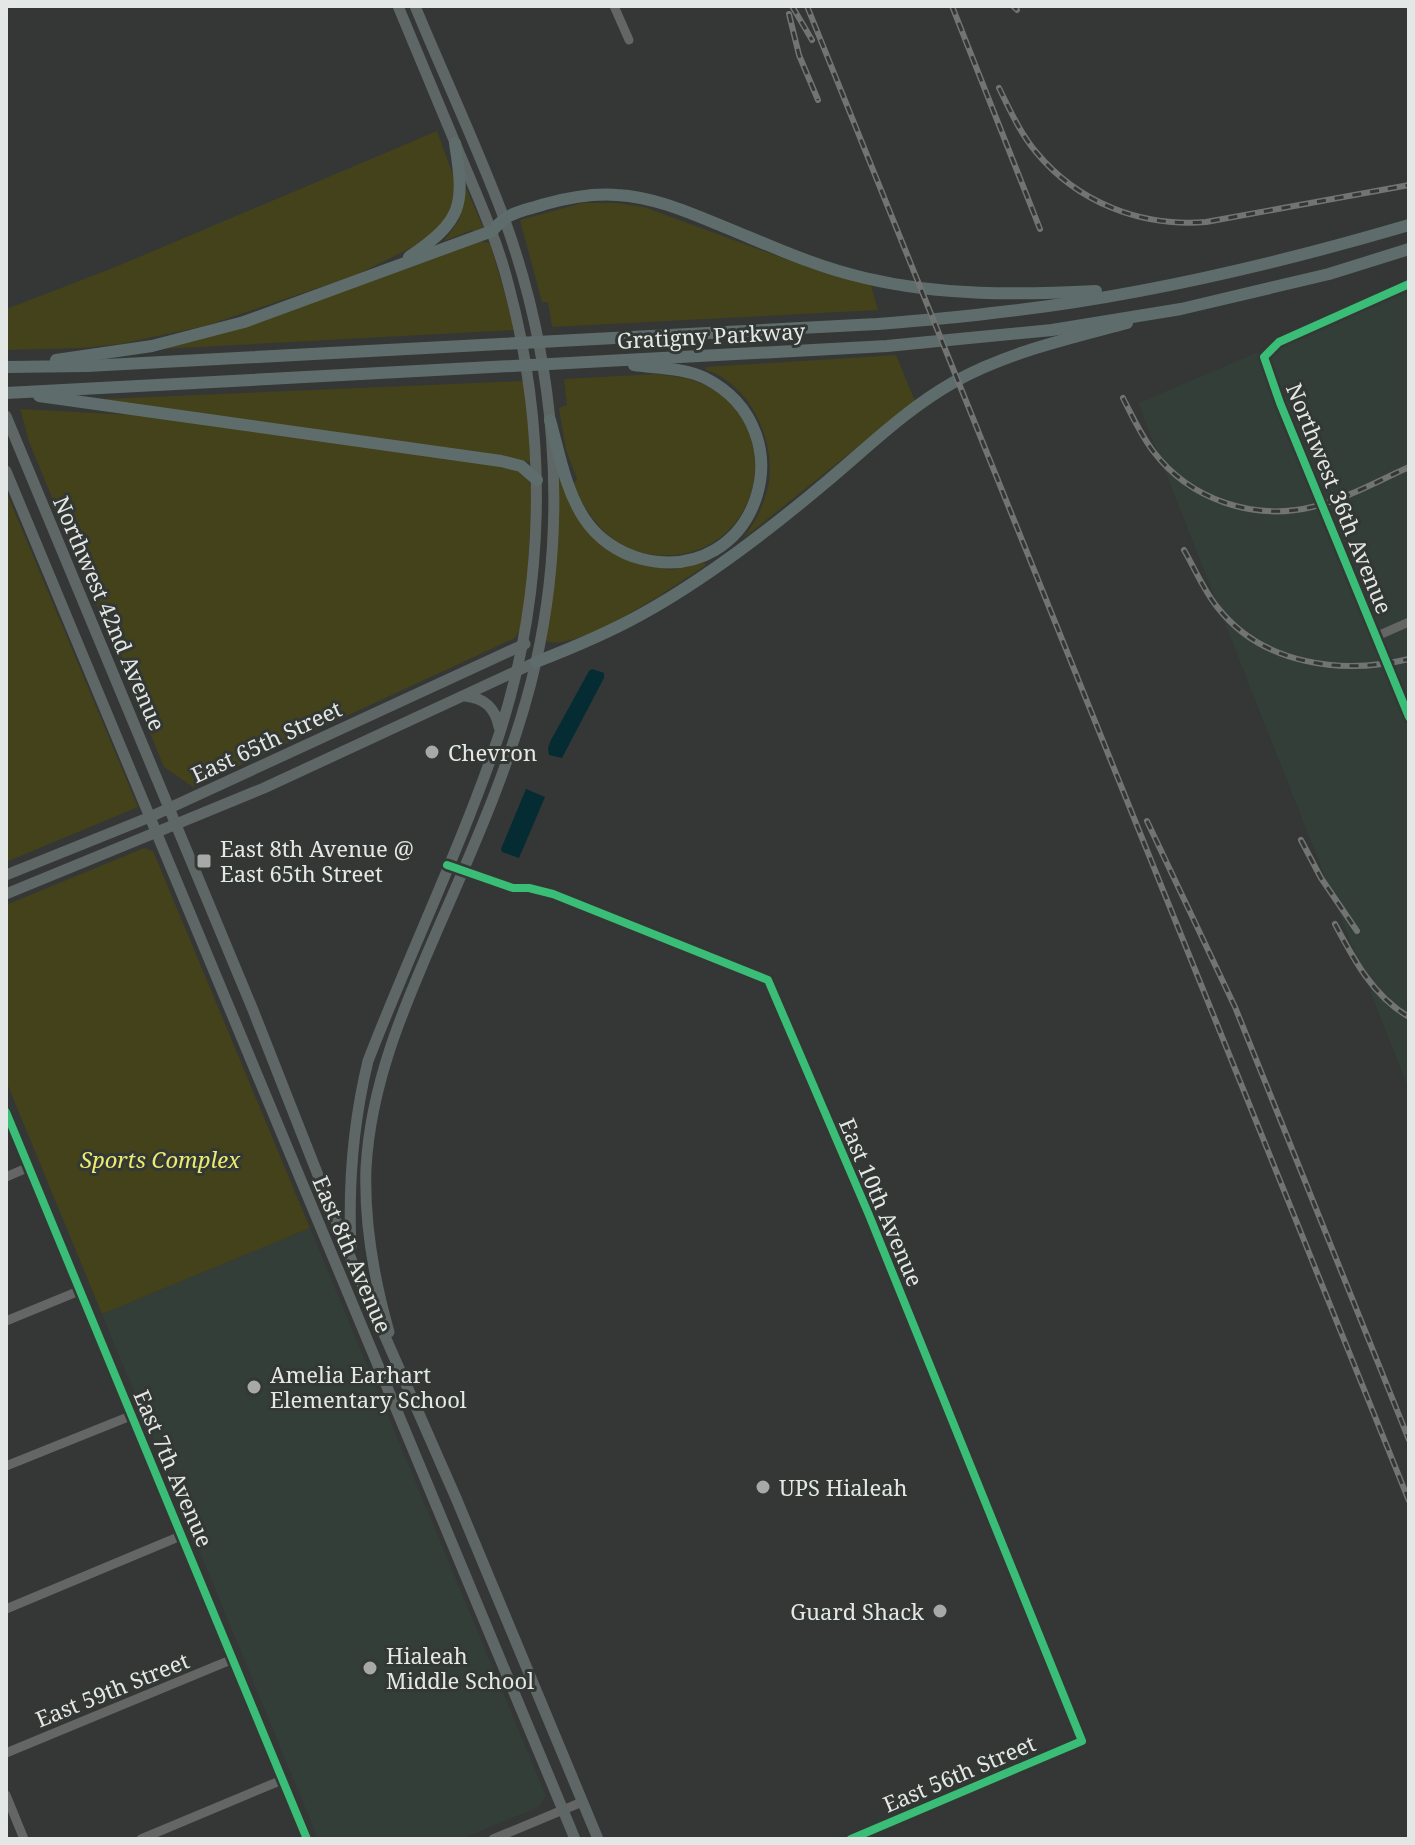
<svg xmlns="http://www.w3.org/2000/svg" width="1415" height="1845" viewBox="0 0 1415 1845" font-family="'Noto Serif',serif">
<rect width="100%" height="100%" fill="#343735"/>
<g fill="#333e38">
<polygon points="1409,288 1409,1090 1138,403"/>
<polygon points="310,1228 546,1796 539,1807 461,1839 318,1839 102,1314"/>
</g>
<g fill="#43421b">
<polygon points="437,131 453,175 455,190 451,208 444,222 425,241 356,275 205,326 120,344 81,348 6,350 6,309 113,268"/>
<polygon points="466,188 483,227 474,232 472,230 444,241 459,220"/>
<polygon points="582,203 617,203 644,207 807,267 870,282 878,310 552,327 548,302 542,302 520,220"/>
<polygon points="477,241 490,243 515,330 161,349"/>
<path d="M896,355L915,401L745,537C755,521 764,505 768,487C777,443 751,384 706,370V367Z"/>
<path d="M655,374C671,376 688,377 703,384C793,428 759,563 657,555C613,552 591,521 573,485L577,479L566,450L559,408L567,405L564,379Z"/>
<polygon points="524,381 531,462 103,401 104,399"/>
<path d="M20,409L153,416L504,465C519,470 529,474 532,491L527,587L520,629L515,638L193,787L164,767L29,442Z"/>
<path d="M557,472L584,525L644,565L671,570L704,562L706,565C678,584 576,654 546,641Z"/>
<polygon points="6,491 138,807 6,862"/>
<polygon points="144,848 153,851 310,1228 102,1314 6,1081 6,905"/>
</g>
<g fill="#052b33">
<polygon points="592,669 604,673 604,678 562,758 549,755 548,748 551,740 589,671"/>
<polygon points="526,789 545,797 519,858 502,852 501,849"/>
</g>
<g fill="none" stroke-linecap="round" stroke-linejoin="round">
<g stroke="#636664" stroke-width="9">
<polyline points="614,6 629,40"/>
<polyline points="1409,284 1279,342 1264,357 1280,403 1409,717"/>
<polyline points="1377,636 1409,622"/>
<polyline points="447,865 513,888 529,888 553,894 768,980 869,1215 1082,1741 851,1839"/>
<polyline points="6,1112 307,1839"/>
<polyline points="6,1177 29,1167"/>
<polyline points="6,1321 79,1291"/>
<polyline points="6,1466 133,1415"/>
<polyline points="6,1609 183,1535"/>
<polyline points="6,1753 233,1659"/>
<polyline points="6,1795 24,1839"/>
<polyline points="141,1839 282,1780"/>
<polyline points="493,1839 582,1802"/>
</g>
<g stroke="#5e6765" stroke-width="11">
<polyline points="6,416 253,1010 351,1259 456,1498 598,1839"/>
<polyline points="6,471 575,1839"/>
<path d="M465,696C484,698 495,707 499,727"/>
<polyline points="6,875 150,817 525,644"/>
<polyline points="6,894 264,788 536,662"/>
<path d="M351,1247C348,1183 353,1123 368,1061C410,952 462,845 499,735C546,590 548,434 509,287C498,242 479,200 461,157C440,107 419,56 398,6"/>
<path d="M389,1332C374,1279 364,1224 366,1168C371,1078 408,998 443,917C479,835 516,750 536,662C569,516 555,358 504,218C477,146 444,76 415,6"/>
</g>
<g stroke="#5e6d6b" stroke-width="12">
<path d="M409,257C463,220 465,206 455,143"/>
<path d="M56,360L152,346L244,322L492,231C509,211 520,212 545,204C567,198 593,193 617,195C654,197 688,212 722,226C769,245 815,267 865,278C941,296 1018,295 1096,291"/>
<path d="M6,367L87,366L877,324C915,321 954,318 992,313C1133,298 1273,265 1409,225"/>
<polyline points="6,393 887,346 1052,330 1181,309 1329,274 1409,249"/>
<polyline points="39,396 501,461 521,466 537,480"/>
<path d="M550,420C559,452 565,489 584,518C597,538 618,553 642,559C757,587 809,431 705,378C685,368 656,368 634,365"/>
<path d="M536,662C572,648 608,633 642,614C706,579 769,530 825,483C867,448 906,409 954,382C1008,352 1068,339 1127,323"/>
</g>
<g stroke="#727473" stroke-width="6">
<g id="rail">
<polyline points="792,6 812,40"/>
<polyline points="807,6 1409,1501"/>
<polyline points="952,6 1040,229"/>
<polyline points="1013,6 1017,10"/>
<polyline points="789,14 799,55 818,100"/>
<path d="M999,88C1010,110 1020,133 1036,152C1078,203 1141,227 1206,222L1409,185"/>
<path d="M1123,398C1132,416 1141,435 1153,451C1190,500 1254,521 1312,507C1346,499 1378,481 1409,467"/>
<path d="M1184,550C1195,569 1204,591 1218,608C1263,665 1342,675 1409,659"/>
<polyline points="1147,821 1235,1007 1409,1440"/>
<polyline points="1301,840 1321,878 1357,931"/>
<path d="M1335,924C1354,960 1373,996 1409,1017"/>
</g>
</g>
<use href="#rail" stroke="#333835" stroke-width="3" stroke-dasharray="9" stroke-linecap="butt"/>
<g stroke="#333835" stroke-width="13">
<g id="cycleway">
<polyline points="1409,284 1279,342 1264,357 1280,403 1409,717"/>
<polyline points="447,865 513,888 529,888 553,894 768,980 869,1215 1082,1741 851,1839"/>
<polyline points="6,1112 307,1839"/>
</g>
</g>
<use href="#cycleway" stroke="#3abd76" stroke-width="8"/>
</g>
<g fill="#a6a9a7" stroke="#333835" stroke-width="3">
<circle cx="432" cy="752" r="8"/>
<rect x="196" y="853" width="16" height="16" rx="4"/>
<circle cx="254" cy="1387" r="8"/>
<circle cx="763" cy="1487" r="8"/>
<circle cx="940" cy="1611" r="8"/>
<circle cx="370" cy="1668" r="8"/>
</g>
<g text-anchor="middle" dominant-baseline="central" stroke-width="6" stroke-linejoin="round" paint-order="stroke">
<g font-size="22" fill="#e3e7e5" stroke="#333835">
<text transform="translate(711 335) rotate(-3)">Gratigny Parkway</text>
<text transform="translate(1340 498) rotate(68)">Northwest 36th Avenue</text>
<text transform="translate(110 613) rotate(67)">Northwest 42nd Avenue</text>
<text transform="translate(266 741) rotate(-25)">East 65th Street</text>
<text transform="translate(882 1202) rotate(67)">East 10th Avenue</text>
<text transform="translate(353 1254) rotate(67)">East 8th Avenue</text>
<text transform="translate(174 1468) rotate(67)">East 7th Avenue</text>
<text transform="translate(112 1689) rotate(-22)">East 59th Street</text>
<text transform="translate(959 1773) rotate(-23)">East 56th Street</text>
</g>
<g font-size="22" fill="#e3e7e5" stroke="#333835" text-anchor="start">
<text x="448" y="752">Chevron</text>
<text x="220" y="848">East 8th Avenue @<tspan x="220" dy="25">East 65th Street</tspan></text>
<text x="270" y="1374">Amelia Earhart<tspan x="270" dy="25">Elementary School</tspan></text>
<text x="779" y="1487">UPS Hialeah</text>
<text x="924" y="1611" text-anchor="end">Guard Shack</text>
<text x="386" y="1655">Hialeah<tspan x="386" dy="25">Middle School</tspan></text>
</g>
<g font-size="22" font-style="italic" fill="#eceb6f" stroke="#333835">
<text x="160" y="1159">Sports Complex</text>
</g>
</g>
<rect width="1415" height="1845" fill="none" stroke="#e3e7e5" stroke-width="16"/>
</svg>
